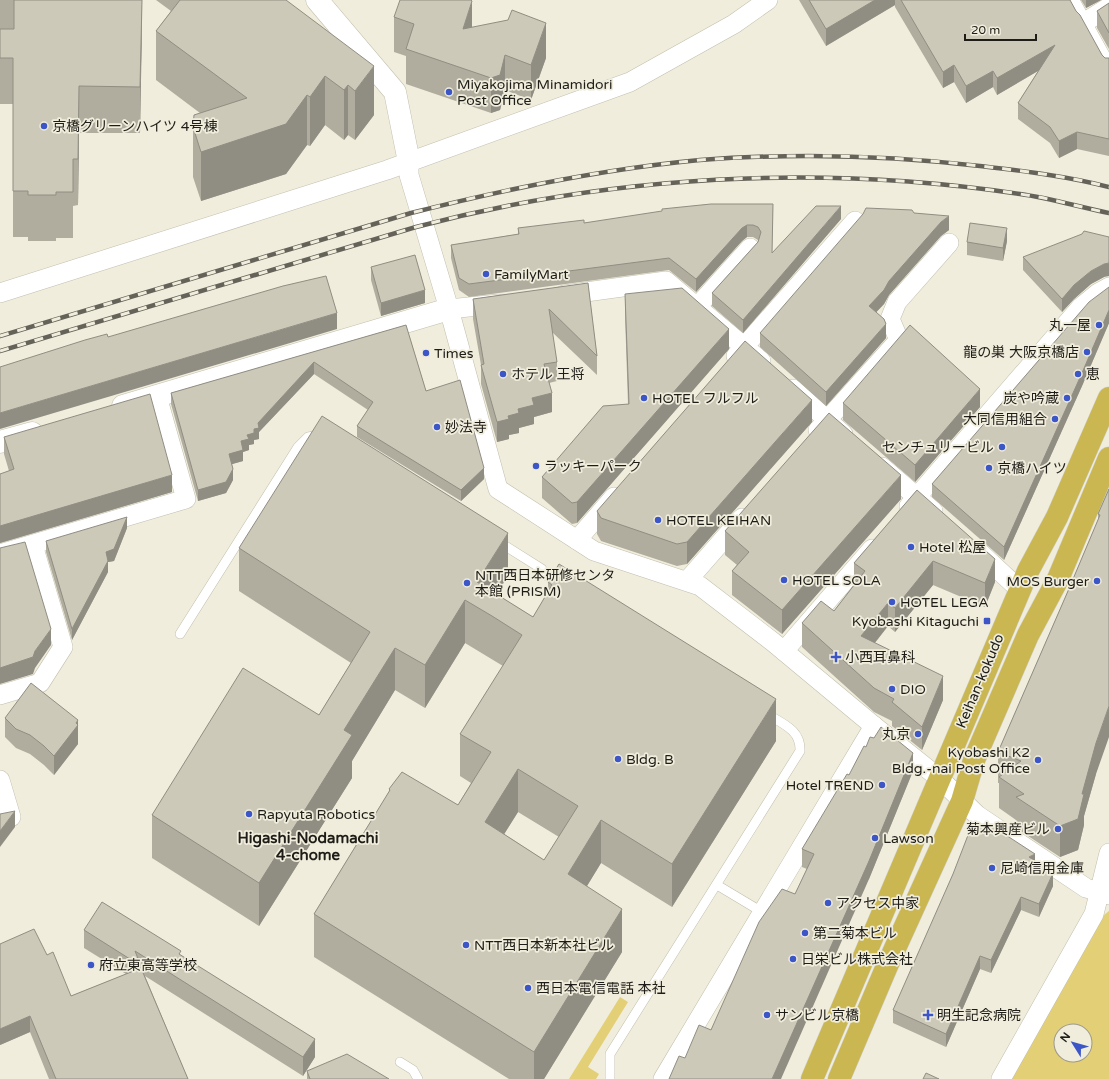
<svg xmlns="http://www.w3.org/2000/svg" width="1109" height="1079" viewBox="0 0 1109 1079" font-family="'Varela Round','Noto Sans JP',sans-serif">
<rect width="100%" height="100%" fill="#f0eddc"/>
<g fill="#e3d076" fill-rule="evenodd">
<path d="M1109,911V1079H1010L1104,915ZM1061,1031H1085V1055H1061Z"/>
<polygon points="620,997 628,1002 588,1067 599,1074 596,1079 569,1079"/>
</g>
<g fill="none" stroke-linecap="round" stroke-linejoin="round">
<g stroke="#c2bfae" stroke-width="10">
<g id="service">
<polyline points="499,542 542,569 544,574 560,584"/>
<polyline points="180,634 298,447 308,437 320,435"/>
<polyline points="717,885 762,912"/>
<polyline points="400,1062 413,1070 418,1079"/>
<path d="M610,1079V1054L800,751C801,730 783,724 767,714"/>
</g>
</g>
<g stroke="#c2bfae" stroke-width="15">
<polyline id="pedestrian" points="1072,0 1109,67"/>
</g>
<g stroke="#c2bfae" stroke-width="20">
<g id="minor">
<polyline points="1085,22 1109,7"/>
<polyline points="409,162 409,175 449,309 498,489 594,551 700,586 773,642 874,726 939,778 977,815 1086,888 1109,895"/>
<polyline points="0,293 387,170 630,82 734,24 768,0"/>
<polyline points="564,295 666,281 761,361"/>
<polyline points="697,307 750,248"/>
<polyline points="449,309 498,304"/>
<polyline points="736,356 855,221"/>
<polyline points="793,389 843,434"/>
<polyline points="818,430 899,340 890,319 897,302 949,243"/>
<polyline points="882,467 933,511"/>
<polyline points="909,506 1081,307 1098,293 1109,287"/>
<polyline points="577,540 614,497"/>
<polyline points="977,550 1020,590"/>
<polyline points="0,554 186,499 157,396"/>
<polyline points="687,581 742,518"/>
<polyline points="784,651 872,549"/>
<polyline points="0,695 40,683 63,647 33,545"/>
<polyline points="0,780 11,817 0,820"/>
<polyline points="663,1079 874,726"/>
<polyline points="1001,1079 1094,914 1109,853"/>
</g>
</g>
<g stroke="#c2bfae" stroke-width="23">
<g id="tertiary">
<polyline points="317,0 395,92 409,162"/>
<polyline points="123,406 449,309"/>
<polyline points="0,442 32,433"/>
</g>
</g>
<g stroke="#d2d2d0" stroke-width="23">
<g id="trunk">
<polyline points="812,1079 1028,571 1057,517 1109,398"/>
<polyline points="839,1079 887,966 962,801 974,760 1028,635 1058,579 1109,458"/>
</g>
</g>
<use href="#service" stroke="#fff" stroke-width="9"/>
<use href="#pedestrian" stroke="#fff" stroke-width="14"/>
<use href="#minor" stroke="#fff" stroke-width="19"/>
<use href="#tertiary" stroke="#fff" stroke-width="22"/>
<use href="#trunk" stroke="#cab752" stroke-width="22"/>
<g stroke="#656359" stroke-width="4.5">
<g id="rail">
<path d="M0,336L411,213C506,189 603,169 700,160C793,153 887,155 980,166C1023,171 1067,176 1109,187"/>
<path d="M0,351L416,227C612,175 819,164 1020,194C1050,198 1079,207 1109,213"/>
</g>
</g>
<use href="#rail" stroke="#f0eddc" stroke-width="3" stroke-dasharray="9" stroke-linecap="butt"/>
</g>
<g fill="#b0ad9f" fill-rule="evenodd">
<polygon points="0,0 142,0 140,133 79,133 78,205 73,206 73,238 56,238 56,241 28,241 28,237 13,237 13,104 0,104"/>
<polygon points="156,0 286,0 374,115 355,140 348,135 344,140 325,125 310,146 307,145 286,174 201,201 193,177 193,127 200,113 156,80 156,31 171,11"/>
<polygon points="799,0 1070,0 1076,11 1102,55 1105,58 1109,58 1109,156 1077,149 1059,158 1050,143 1018,119 1018,103 1038,71 997,95 993,87 966,103 954,82 943,88 895,7 895,5 826,46"/>
<polygon points="1081,0 1101,0 1086,8"/>
<polygon points="1109,3 1109,49 1097,28 1097,11"/>
<polygon points="394,17 472,27 546,58 531,100 505,90 500,110 491,113 406,84 406,56 394,52"/>
<polygon points="773,204 772,253 841,219 743,333 712,306 712,293 758,242 758,240 753,237 747,237 742,241 696,292 669,270 469,297 459,290 451,258 451,245 518,234 518,228 584,223"/>
<polygon points="914,213 949,230 941,236 889,295 884,304 876,312 886,338 826,406 760,347 760,333"/>
<polygon points="1007,241 1003,261 967,255 967,242"/>
<polygon points="1023,257 1104,277 1091,284 1074,299 1062,312 1023,270"/>
<polygon points="371,267 425,303 381,316 371,280"/>
<polygon points="588,283 597,356 597,375 552,332 557,362 557,381 549,383 552,412 534,417 534,424 519,428 519,433 509,435 509,439 497,442 481,384 481,365 473,319 473,299"/>
<polygon points="1109,287 1109,323 1082,386 1004,560 932,497 932,484"/>
<polygon points="625,294 729,349 577,523 572,524 542,498 542,477 628,404 625,315"/>
<polygon points="406,325 426,391 484,479 461,501 357,437 357,426 368,410 314,374 259,432 259,439 254,440 254,444 249,445 249,450 243,452 243,461 232,464 233,480 226,493 198,501 171,404 171,393"/>
<polygon points="843,403 980,407 915,482 843,420"/>
<polygon points="812,422 687,564 677,566 601,541 597,534 597,511"/>
<polygon points="4,437 172,492 0,543 0,474 9,471 4,454"/>
<polygon points="1109,489 1096,774 1084,816 1084,825 1078,850 1060,857 1016,828 1016,820 999,808 999,783 998,783 998,752 1068,591 1098,520 1098,514"/>
<polygon points="917,490 995,582 985,607 933,585 895,632 888,626 875,643 943,700 922,750 892,726 892,721 874,712 802,647 802,623 834,611 854,585 854,563"/>
<polygon points="901,499 782,634 732,595 732,571 737,565 725,555 725,531"/>
<polygon points="127,528 114,561 108,562 108,572 72,640 46,552 46,541"/>
<path d="M239,548L508,576L496,594L533,617L548,592V582L559,564L776,741L672,907L601,863L587,886L622,952L544,1079H509L314,957V914L389,792V789L458,805L471,783L460,776V734L503,666L465,643L425,708L395,690L352,761V778L259,926L152,858V815L319,715L351,663L239,591ZM518,812L559,837L544,860L504,834Z"/>
<polygon points="5,718 78,739 78,744 54,775 44,765 30,754 16,748 5,737"/>
<polygon points="913,771 869,879 685,1058 711,1030 795,894 807,869 802,867 802,849 849,775"/>
<polygon points="1035,861 1053,886 1039,917 1021,910 991,973 980,969 946,1047 893,1023 893,1010"/>
<polygon points="84,930 181,955 315,1057 303,1076 145,976 188,1079 49,1079 30,1032 0,1045 47,955 71,996 126,974 84,948"/>
<polygon points="307,1071 389,1079 307,1079"/>
</g>
<g fill="#908d82">
<polygon points="142,0 142,28 140,133 140,87"/>
<polygon points="875,0 895,0 895,5 826,46 826,29"/>
<polygon points="1086,0 1101,0 1086,8"/>
<polygon points="472,1 472,36 463,29"/>
<polygon points="546,23 546,58 531,100 531,65"/>
<polygon points="1055,45 1055,61 997,95 997,78"/>
<polygon points="505,55 505,90 500,110 491,113 491,78"/>
<polygon points="954,65 954,82 943,88 943,72"/>
<polygon points="374,66 374,115 355,140 355,91"/>
<polygon points="993,71 993,87 966,103 966,86"/>
<polygon points="325,76 325,125 310,146 310,97"/>
<polygon points="348,85 348,135 344,140 344,90"/>
<polygon points="79,86 79,133 78,205 78,159"/>
<polygon points="307,95 307,145 286,174 201,201 201,152"/>
<polygon points="1077,132 1077,149 1059,158 1059,141"/>
<polygon points="841,206 841,219 743,333 743,320"/>
<polygon points="949,216 949,230 941,236 889,295 884,304 869,320 869,306 889,281 941,222"/>
<polygon points="747,225 747,237 742,241 696,292 696,279 742,228"/>
<polygon points="1007,228 1007,241 1003,261 1003,248"/>
<polygon points="1109,263 1109,276 1104,277 1091,284 1074,299 1062,312 1062,299 1074,285 1091,271 1104,264"/>
<polygon points="425,290 425,303 381,316 381,303"/>
<polygon points="1109,310 1109,323 1082,386 1004,560 1004,547"/>
<polygon points="337,313 337,329 0,429 0,413"/>
<polygon points="886,324 886,338 826,406 826,392"/>
<polygon points="729,329 729,349 577,523 577,502"/>
<polygon points="314,362 314,374 259,432 259,439 254,440 254,444 249,445 249,450 243,452 243,461 229,465 229,454 241,441 254,429 258,423"/>
<polygon points="980,389 980,407 915,482 915,465"/>
<polygon points="552,393 552,412 534,417 534,424 519,428 519,433 509,435 509,439 497,442 497,422 508,416 532,398"/>
<polygon points="812,400 812,422 687,564 687,542"/>
<polygon points="484,468 484,479 461,501 461,490"/>
<polygon points="233,469 233,480 226,493 198,501 198,490"/>
<polygon points="172,475 172,492 0,543 0,526"/>
<polygon points="901,475 901,499 782,634 782,610"/>
<polygon points="127,517 127,528 114,561 108,562 108,572 72,640 72,629 106,552"/>
<polygon points="508,533 508,576 485,612 477,582"/>
<polygon points="995,559 995,582 985,607 985,583"/>
<polygon points="933,561 933,585 895,632 895,608"/>
<polygon points="465,600 465,643 425,708 425,665"/>
<polygon points="888,603 888,626 861,660 861,636"/>
<polygon points="51,629 51,645 35,668 33,674 0,684 0,668 35,651"/>
<polygon points="395,648 395,690 352,761 352,778 259,926 259,883 344,730"/>
<polygon points="943,676 943,700 922,750 922,727"/>
<polygon points="776,699 776,741 672,907 672,864"/>
<polygon points="1109,706 1109,737 1096,774 1084,816 1084,825 1078,850 1060,857 1060,826 1096,743"/>
<polygon points="78,720 78,744 54,775 54,756"/>
<polygon points="913,753 913,771 869,879 781,1079 772,1079"/>
<polygon points="518,769 518,812 485,865 485,822"/>
<polygon points="15,811 15,827 0,847 0,831"/>
<polygon points="601,820 601,863 568,917 568,874"/>
<polygon points="1035,854 1035,867 1029,857"/>
<polygon points="1053,873 1053,886 1039,917 1039,904"/>
<polygon points="1021,897 1021,910 991,973 991,960"/>
<polygon points="622,909 622,952 544,1079 534,1079 534,1052"/>
<polygon points="980,956 980,969 946,1047 946,1034"/>
<polygon points="30,1016 30,1032 0,1045 0,1029"/>
<polygon points="315,1039 315,1057 303,1076 303,1057"/>
</g>
<g fill="#cdc9b9" stroke="#908d82" fill-rule="evenodd">
<polygon points="14,0 142,0 140,87 79,86 78,159 73,159 73,192 56,192 56,195 28,195 28,191 13,191 13,58 0,58 0,29 14,29"/>
<polygon points="180,0 286,0 374,66 355,91 348,85 344,90 325,76 310,97 307,95 286,124 201,152 193,127 194,115 247,98 156,31"/>
<polygon points="400,0 471,0 472,1 463,29 508,20 512,10 546,23 531,65 505,55 500,75 491,78 406,49 414,24 394,17"/>
<polygon points="809,0 875,0 826,29"/>
<polygon points="901,0 1070,0 1076,11 1080,15 1102,55 1105,58 1109,58 1109,139 1077,132 1059,141 1050,127 1018,103 1055,45 997,78 993,71 966,86 954,65 943,72"/>
<polygon points="1109,3 1109,33 1097,11"/>
<polygon points="711,204 773,204 772,253 816,206 841,206 743,320 712,293 758,242 761,232 758,227 753,225 747,225 742,228 696,279 669,258 469,284 459,278 451,245 519,234 518,228 584,220 584,223 662,211 662,209"/>
<polygon points="866,208 912,210 914,213 949,216 941,222 889,281 884,290 869,306 884,319 886,324 826,392 760,333 863,214"/>
<polygon points="970,223 1007,228 1003,248 967,242"/>
<polygon points="1084,231 1109,237 1109,263 1104,264 1091,271 1074,285 1062,299 1023,257 1082,234"/>
<polygon points="415,255 425,290 381,303 371,267"/>
<polygon points="326,276 337,313 0,413 0,367 85,340 107,334 108,337 283,286"/>
<polygon points="588,283 597,356 549,309 557,362 544,364 552,393 532,398 534,405 518,409 519,413 508,416 509,419 497,422 481,365 484,364 473,299"/>
<polygon points="1109,287 1109,310 1082,373 1004,547 932,484 1089,302"/>
<polygon points="682,288 729,329 577,502 572,503 542,477 603,406 629,404 625,294"/>
<polygon points="406,325 426,391 460,380 484,468 461,490 357,426 373,402 314,362 258,423 259,428 254,429 254,433 247,435 249,439 241,441 243,450 229,454 233,469 226,482 198,490 171,393"/>
<polygon points="910,325 980,389 915,465 843,403"/>
<polygon points="745,341 812,400 687,542 677,544 601,518 597,511"/>
<polygon points="150,394 172,475 0,526 0,474 14,469 4,437"/>
<polygon points="829,413 901,475 782,610 732,571 749,552 725,531"/>
<path d="M322,416L508,533L477,582L533,617L552,585L548,582L559,564L776,699L672,864L601,820L568,874L622,909L534,1052L314,914L390,790L389,789L402,772L458,805L491,752L460,734L522,635L492,616L465,600L425,665L395,648L344,730L352,735L259,883L152,815L243,668L319,715L370,632L239,548ZM518,769L578,806L544,860L485,822Z"/>
<polygon points="1109,489 1109,706 1096,743 1082,794 1084,794 1078,819 1060,826 1016,797 1024,794 999,777 1021,761 998,752 1068,591 1100,515 1098,514"/>
<polygon points="917,490 995,559 985,583 933,561 895,608 888,603 861,636 943,676 922,727 892,702 894,699 874,688 802,623 821,601 834,611 865,571 854,563"/>
<polygon points="127,517 114,549 106,552 108,561 72,629 46,541"/>
<polygon points="25,542 51,629 35,651 33,657 0,668 0,548"/>
<polygon points="31,683 78,720 76,723 78,725 54,756 44,746 30,735 16,729 5,718"/>
<polygon points="881,727 913,753 869,861 772,1079 669,1079 679,1056 685,1058 699,1025 711,1030 759,922 782,889 795,894 814,854 802,849 847,774 849,775 864,746 866,747 870,737 874,738"/>
<polygon points="15,811 0,831 0,814"/>
<polygon points="989,824 1035,854 1029,857 1053,873 1039,904 1021,897 991,960 980,956 946,1034 893,1010 953,874 970,830"/>
<polygon points="102,902 181,951 179,954 315,1039 303,1057 135,951 141,966 84,930"/>
<polygon points="34,929 47,955 53,952 71,996 141,968 188,1079 56,1079 30,1016 0,1029 0,944"/>
<polygon points="347,1054 389,1079 310,1079 307,1071"/>
<polygon points="926,1073 939,1079 923,1079"/>
</g>
<g fill="#3c56c8" stroke="#f0eddc" stroke-width="1.5">
<circle cx="449" cy="92" r="4"/>
<circle cx="44" cy="126" r="4"/>
<circle cx="486" cy="274" r="4"/>
<circle cx="1099" cy="325" r="4"/>
<circle cx="1087" cy="352" r="4"/>
<circle cx="426" cy="353" r="4"/>
<circle cx="503" cy="374" r="4"/>
<circle cx="1078" cy="374" r="4"/>
<circle cx="644" cy="398" r="4"/>
<circle cx="1067" cy="398" r="4"/>
<circle cx="1055" cy="419" r="4"/>
<circle cx="437" cy="427" r="4"/>
<circle cx="1002" cy="447" r="4"/>
<circle cx="536" cy="466" r="4"/>
<circle cx="989" cy="468" r="4"/>
<circle cx="658" cy="520" r="4"/>
<circle cx="911" cy="547" r="4"/>
<circle cx="784" cy="580" r="4"/>
<circle cx="1097" cy="581" r="4"/>
<circle cx="467" cy="583" r="4"/>
<circle cx="892" cy="602" r="4"/>
<rect x="983" y="617" width="8" height="8" rx="2"/>
<path d="M834 651h4v4h4v4h-4v4h-4v-4h-4v-4h4z"/>
<circle cx="892" cy="689" r="4"/>
<circle cx="918" cy="734" r="4"/>
<circle cx="618" cy="759" r="4"/>
<circle cx="1038" cy="760" r="4"/>
<circle cx="882" cy="785" r="4"/>
<circle cx="249" cy="814" r="4"/>
<circle cx="1058" cy="829" r="4"/>
<circle cx="875" cy="838" r="4"/>
<circle cx="992" cy="868" r="4"/>
<circle cx="828" cy="903" r="4"/>
<circle cx="805" cy="933" r="4"/>
<circle cx="466" cy="945" r="4"/>
<circle cx="793" cy="959" r="4"/>
<circle cx="91" cy="965" r="4"/>
<circle cx="528" cy="988" r="4"/>
<circle cx="767" cy="1015" r="4"/>
<path d="M926 1009h4v4h4v4h-4v4h-4v-4h-4v-4h4z"/>
</g>
<g text-anchor="middle" dominant-baseline="central" stroke-width="3.5" stroke-linejoin="round" paint-order="stroke">
<g font-size="14" fill="#1d1c16" stroke="#f0eddc" text-anchor="start">
<text x="457" y="84">Miyakojima Minamidori<tspan x="457" dy="16">Post Office</tspan></text>
<text x="52" y="126">京橋グリーンハイツ 4号棟</text>
<text x="494" y="274">FamilyMart</text>
<text x="1091" y="325" text-anchor="end">丸一屋</text>
<text x="1079" y="352" text-anchor="end">龍の巣 大阪京橋店</text>
<text x="434" y="353">Times</text>
<text x="511" y="374">ホテル 王将</text>
<text x="1086" y="374">恵</text>
<text x="652" y="398">HOTEL フルフル</text>
<text x="1059" y="398" text-anchor="end">炭や吟蔵</text>
<text x="1047" y="419" text-anchor="end">大同信用組合</text>
<text x="445" y="427">妙法寺</text>
<text x="994" y="447" text-anchor="end">センチュリービル</text>
<text x="544" y="466">ラッキーパーク</text>
<text x="997" y="468">京橋ハイツ</text>
<text x="666" y="520">HOTEL KEIHAN</text>
<text x="919" y="547">Hotel 松屋</text>
<text x="475" y="575">NTT西日本研修センタ<tspan x="475" dy="16">本館 (PRISM)</tspan></text>
<text x="792" y="580">HOTEL SOLA</text>
<text x="1089" y="581" text-anchor="end">MOS Burger</text>
<text x="900" y="602">HOTEL LEGA</text>
<text x="979" y="621" text-anchor="end">Kyobashi Kitaguchi</text>
<text x="845" y="657">小西耳鼻科</text>
<text x="900" y="689">DIO</text>
<text x="910" y="734" text-anchor="end">丸京</text>
<text x="1030" y="752" text-anchor="end">Kyobashi K2<tspan x="1030" dy="16">Bldg.-nai Post Office</tspan></text>
<text x="626" y="759">Bldg. B</text>
<text x="874" y="785" text-anchor="end">Hotel TREND</text>
<text x="257" y="814">Rapyuta Robotics</text>
<text x="1050" y="829" text-anchor="end">菊本興産ビル</text>
<text x="883" y="838">Lawson</text>
<text x="1000" y="868">尼崎信用金庫</text>
<text x="836" y="903">アクセス中家</text>
<text x="813" y="933">第二菊本ビル</text>
<text x="474" y="945">NTT西日本新本社ビル</text>
<text x="801" y="959">日栄ビル株式会社</text>
<text x="99" y="965">府立東高等学校</text>
<text x="536" y="988">西日本電信電話 本社</text>
<text x="775" y="1015">サンビル京橋</text>
<text x="937" y="1015">明生記念病院</text>
</g>
<g font-size="14" fill="#1d1c16" stroke="#f0eddc">
<text transform="translate(980 681) rotate(-67)">Keihan-kokudo</text>
</g>
<g font-size="15" font-weight="bold" fill="#1d1c16" stroke="#f0eddc">
<text x="308" y="838">Higashi-Nodamachi<tspan x="308" dy="17">4-chome</tspan></text>
</g>
</g>
<g transform="translate(1073 1043) rotate(307)"><circle r="19" fill="#f0eddc" stroke="#9c998d"/>
<path d="M0-3L7 15L0 10L-7 15Z" fill="#3c56c8"/>
<text y="-6" font-size="11" font-weight="bold" text-anchor="middle" fill="#1d1c16">N</text>
</g>
<path d="M965 34v6h71v-6" fill="none" stroke="#1d1c16" stroke-width="2"/>
<text x="971" y="34" font-size="12" fill="#1d1c16" stroke="#f0eddc" stroke-width="3" paint-order="stroke">20 m</text>
</svg>
